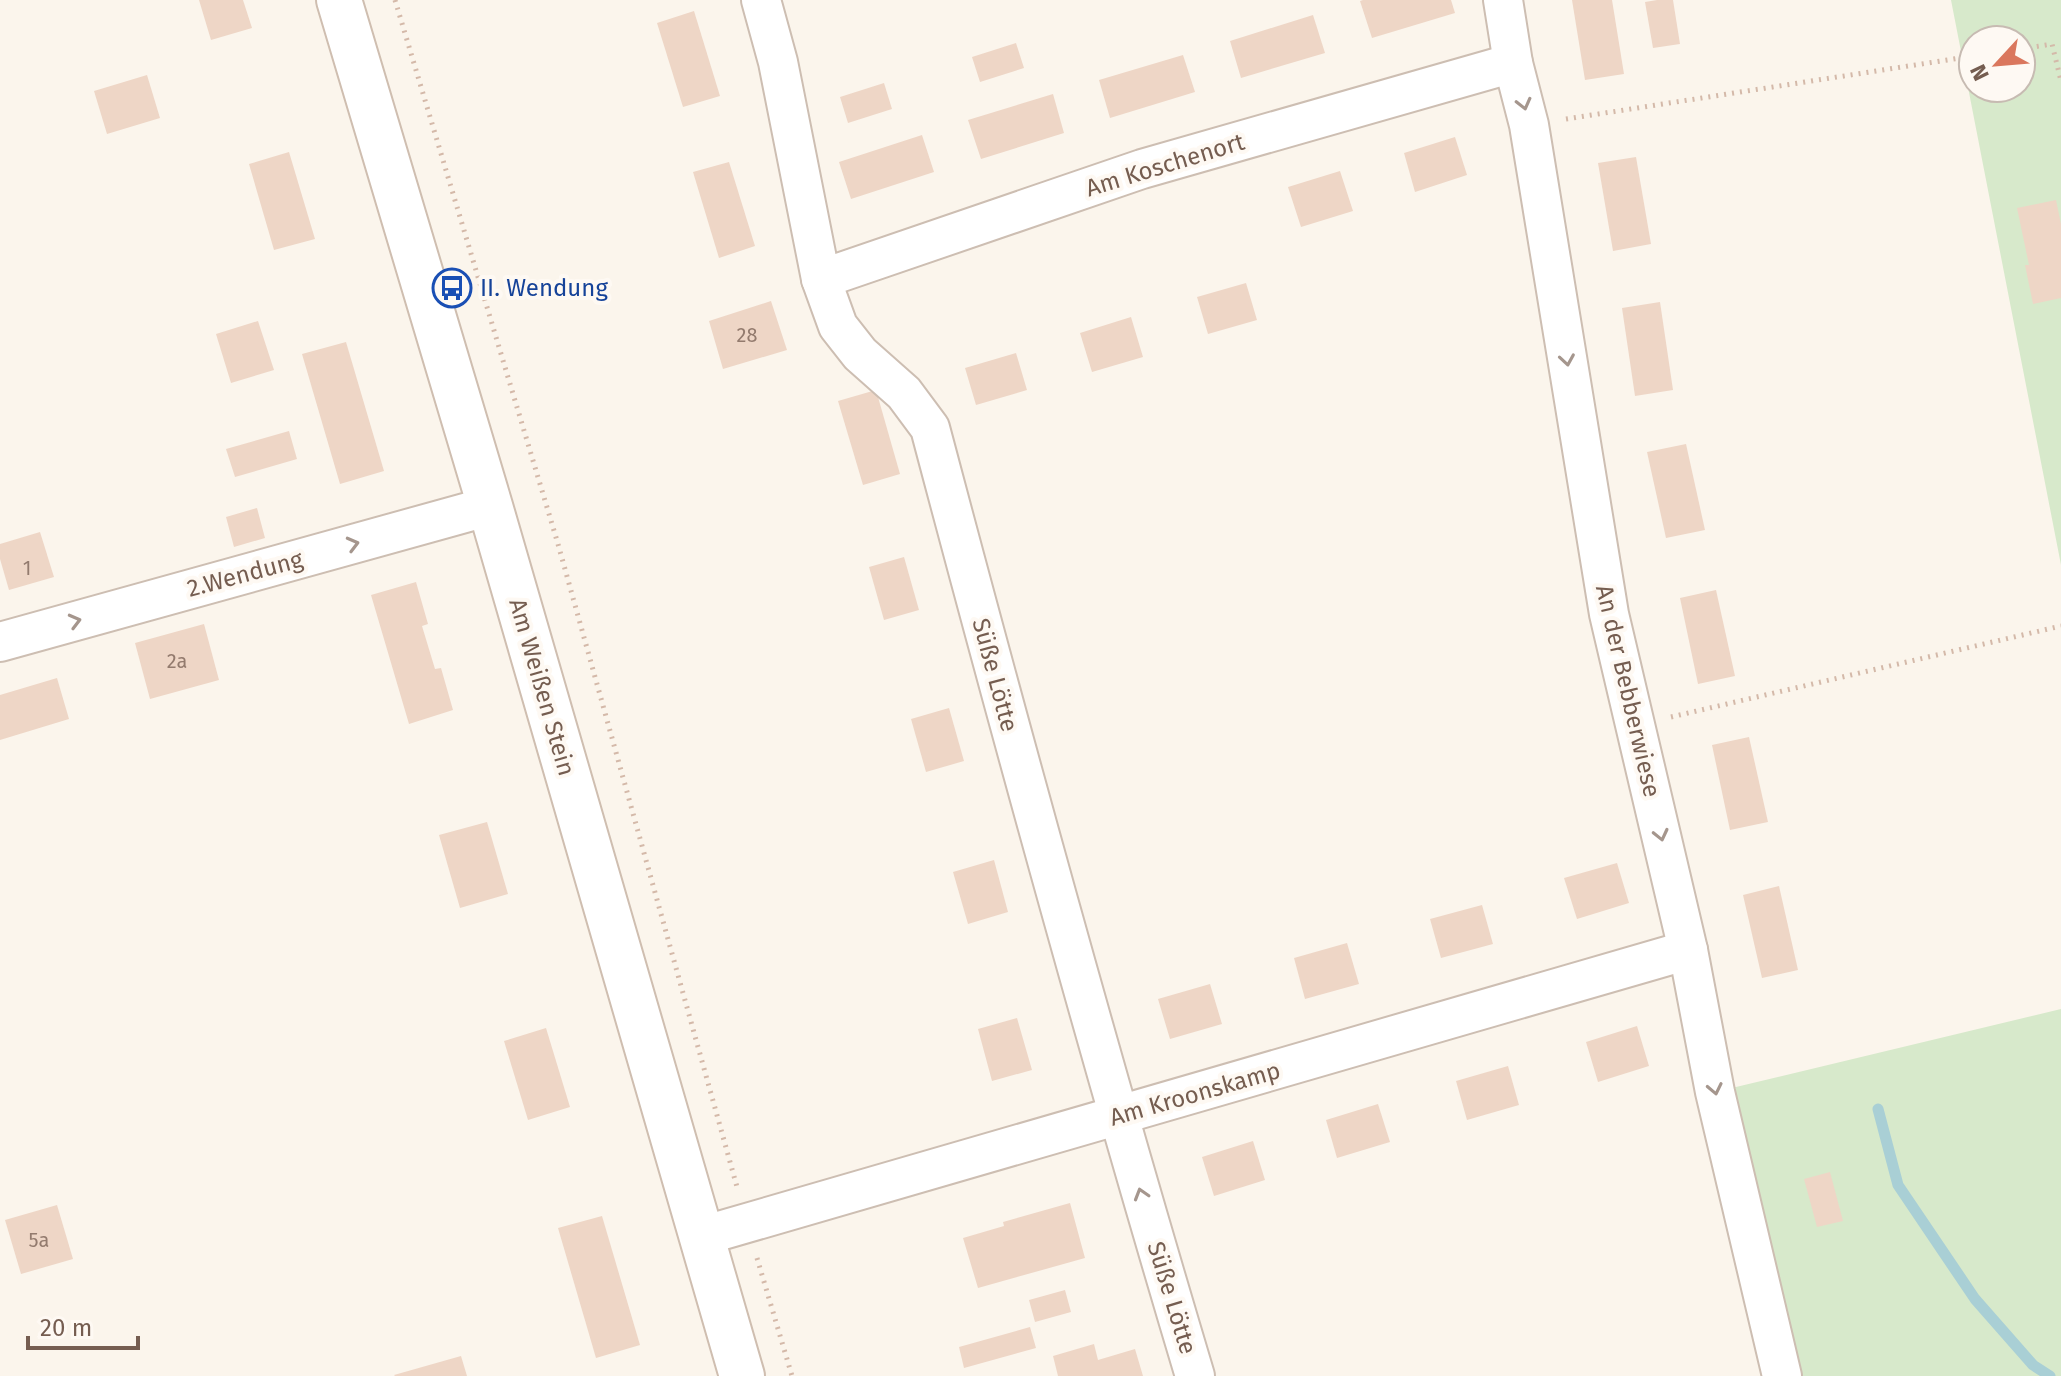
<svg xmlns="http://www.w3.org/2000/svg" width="2061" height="1376" viewBox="0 0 2061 1376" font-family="'Fira Sans',sans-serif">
<rect width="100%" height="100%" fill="#fbf5ec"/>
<g fill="#d7e9cb" fill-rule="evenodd">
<path d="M1951,0H2061V565ZM1973,40H2021V88H1973Z"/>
<polygon points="2061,1009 2061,1376 1782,1376 1715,1092"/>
</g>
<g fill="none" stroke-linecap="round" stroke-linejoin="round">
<polyline stroke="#a9cfd5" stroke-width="11" points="1878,1109 1898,1185 1975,1299 2033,1365 2050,1376"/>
</g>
<g fill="#eed6c6">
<polygon points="199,0 243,0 252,28 211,40"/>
<polygon points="1363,0 1451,0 1455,13 1372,38 1360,1"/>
<polygon points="1572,0 1612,0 1624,74 1585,80"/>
<polygon points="1657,0 1673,0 1680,44 1653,48 1645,2"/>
<polygon points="694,11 720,96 683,107 657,23"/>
<polygon points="1313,15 1325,53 1241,78 1230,41"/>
<polygon points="1016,43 1024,68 980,82 972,57"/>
<polygon points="1183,55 1195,92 1110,118 1099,80"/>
<polygon points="147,75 160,118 107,134 94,91"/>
<polygon points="884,83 892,109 848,123 840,97"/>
<polygon points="1053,94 1064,133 981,159 968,120"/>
<polygon points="922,135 934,172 851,199 839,162"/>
<polygon points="1455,137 1467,175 1415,192 1404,153"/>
<polygon points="289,152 315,239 274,250 249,164"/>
<polygon points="1636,157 1651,244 1613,251 1598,163"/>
<polygon points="729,162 755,246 719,258 693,172"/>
<polygon points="1340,171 1353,211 1301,227 1288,187"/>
<polygon points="2056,200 2061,224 2061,298 2033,304 2025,265 2029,265 2017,208"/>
<polygon points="1246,283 1257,320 1208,334 1197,297"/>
<polygon points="771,301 787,350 723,369 709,321"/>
<polygon points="1660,302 1673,390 1635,396 1622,308"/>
<polygon points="1131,317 1143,357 1092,372 1080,333"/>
<polygon points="258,321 274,370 231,383 216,334"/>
<polygon points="346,342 384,471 340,484 302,354"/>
<polygon points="1016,353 1027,390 976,405 965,368"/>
<polygon points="876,390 900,474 863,485 838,401"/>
<polygon points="289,431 297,459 235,477 226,449"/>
<polygon points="1686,444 1705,530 1666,538 1647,452"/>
<polygon points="257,508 265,538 234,547 226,517"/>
<polygon points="40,532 54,577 9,590 0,559 0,544"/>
<polygon points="904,557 919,610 884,620 869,567"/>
<polygon points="416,582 428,624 422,626 435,669 441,668 453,710 409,724 371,595"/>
<polygon points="1716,590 1735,676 1698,684 1680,598"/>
<polygon points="204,624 219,680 150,699 135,643"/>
<polygon points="57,678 69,719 0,740 0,695"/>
<polygon points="949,708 964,761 926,772 911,719"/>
<polygon points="1749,737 1768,822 1730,830 1712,745"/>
<polygon points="487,822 508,894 460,908 439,835"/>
<polygon points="994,860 1008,912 968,924 953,872"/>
<polygon points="1617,863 1629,903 1577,919 1564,878"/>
<polygon points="1779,886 1798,970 1762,978 1743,895"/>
<polygon points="1482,905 1493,944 1441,958 1430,919"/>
<polygon points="1347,943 1359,984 1305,999 1294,958"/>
<polygon points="1210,984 1222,1024 1170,1039 1158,999"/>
<polygon points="1017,1018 1032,1070 992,1081 978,1029"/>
<polygon points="1637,1026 1649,1066 1598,1082 1586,1042"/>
<polygon points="546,1028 570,1107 528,1120 504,1041"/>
<polygon points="1508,1066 1519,1105 1467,1120 1456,1081"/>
<polygon points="1378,1104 1390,1142 1337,1158 1326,1120"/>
<polygon points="1253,1141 1265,1180 1214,1196 1202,1157"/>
<polygon points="1830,1172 1843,1221 1817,1227 1804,1179"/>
<polygon points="1070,1203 1085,1258 978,1288 963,1238 1004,1226 1003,1222"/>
<polygon points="57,1205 73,1259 21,1274 5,1220"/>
<polygon points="602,1216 640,1345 596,1358 558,1228"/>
<polygon points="1065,1290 1071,1312 1035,1322 1029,1300"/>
<polygon points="1030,1327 1036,1348 964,1368 959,1347"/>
<polygon points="1094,1344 1098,1360 1135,1349 1143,1376 1058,1376 1053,1356"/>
<polygon points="461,1356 467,1376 395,1376 394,1375"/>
</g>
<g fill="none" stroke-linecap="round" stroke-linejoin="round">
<g stroke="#cdbeb2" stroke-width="42">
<g id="street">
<path d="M761,0L778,62L821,279L838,326L860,354L904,393L930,428C1014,745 1101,1062 1195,1376"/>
<polyline points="1503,0 1513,63 1529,125 1609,614 1688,950 1715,1092 1782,1376"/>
<polyline points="821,279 1142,169 1513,63"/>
<polyline points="0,642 490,506"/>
<polyline points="702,1236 1688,950"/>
</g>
</g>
<g stroke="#cfbeb0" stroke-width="48">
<polyline id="secondary" points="339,0 490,506 742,1376"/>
</g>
<g stroke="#d4b9a9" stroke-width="5" stroke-dasharray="2 6" stroke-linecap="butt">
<polyline points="395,0 558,544 737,1187"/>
<polyline points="2021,49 2052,44 2061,81"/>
<polyline points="1566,119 1973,56"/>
<polyline points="1671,717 2061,626"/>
<polyline points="757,1258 792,1376"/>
</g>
<use href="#street" stroke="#fff" stroke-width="38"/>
<use href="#secondary" stroke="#fff" stroke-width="44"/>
</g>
<defs><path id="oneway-chevron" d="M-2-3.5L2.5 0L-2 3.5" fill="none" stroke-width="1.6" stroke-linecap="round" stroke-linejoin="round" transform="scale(2)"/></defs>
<g stroke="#a5968d">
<use href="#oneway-chevron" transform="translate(1524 104) rotate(76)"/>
<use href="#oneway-chevron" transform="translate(1567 360) rotate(81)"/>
<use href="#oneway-chevron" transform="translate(353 544) rotate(-15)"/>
<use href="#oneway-chevron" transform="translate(75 621) rotate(-15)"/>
<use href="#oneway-chevron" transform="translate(1661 835) rotate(77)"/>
<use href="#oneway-chevron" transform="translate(1715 1089) rotate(78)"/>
<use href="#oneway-chevron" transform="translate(1141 1194) rotate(-107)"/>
</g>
<defs>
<g id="bus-ring" transform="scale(2)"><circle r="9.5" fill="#fef9f3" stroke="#1a4fb4" stroke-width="1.5"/><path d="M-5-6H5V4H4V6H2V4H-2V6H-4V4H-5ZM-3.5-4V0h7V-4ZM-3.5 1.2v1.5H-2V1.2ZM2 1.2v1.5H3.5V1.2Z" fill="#1a4fb4"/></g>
</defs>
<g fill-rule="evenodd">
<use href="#bus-ring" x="452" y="288"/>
</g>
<g text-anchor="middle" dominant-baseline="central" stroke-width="8" stroke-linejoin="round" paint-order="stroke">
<g font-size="20" fill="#937b6e">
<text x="747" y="335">28</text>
<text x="27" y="568">1</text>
<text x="177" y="661">2a</text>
<text x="39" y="1240">5a</text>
</g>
<g font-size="24" fill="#755d50" stroke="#fef9f3">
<text transform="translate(1165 165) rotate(-17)">Am Koschenort</text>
<text transform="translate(245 574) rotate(-15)">2.Wendung</text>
<text transform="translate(995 675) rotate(75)">Süße Lötte</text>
<text transform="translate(542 687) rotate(74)">Am Weißen Stein</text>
<text transform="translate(1628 691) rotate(77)">An der Bebberwiese</text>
<text transform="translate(1195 1094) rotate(-16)">Am Kroonskamp</text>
<text transform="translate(1172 1298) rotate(73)">Süße Lötte</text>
</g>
<g font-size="24" fill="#164399" stroke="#fef9f3" text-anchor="start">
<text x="480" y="288">II. Wendung</text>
</g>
</g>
<g transform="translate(1997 64) rotate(244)"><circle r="38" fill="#fef9f3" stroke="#c7bbb2" stroke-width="2"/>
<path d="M0-6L14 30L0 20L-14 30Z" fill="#da775d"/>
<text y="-12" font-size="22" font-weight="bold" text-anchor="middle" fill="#755d50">N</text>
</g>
<path d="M28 1336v12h110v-12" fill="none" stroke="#755d50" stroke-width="4"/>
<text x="40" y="1336" font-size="24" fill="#755d50" stroke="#fef9f3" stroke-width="6" paint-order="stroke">20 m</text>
</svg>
